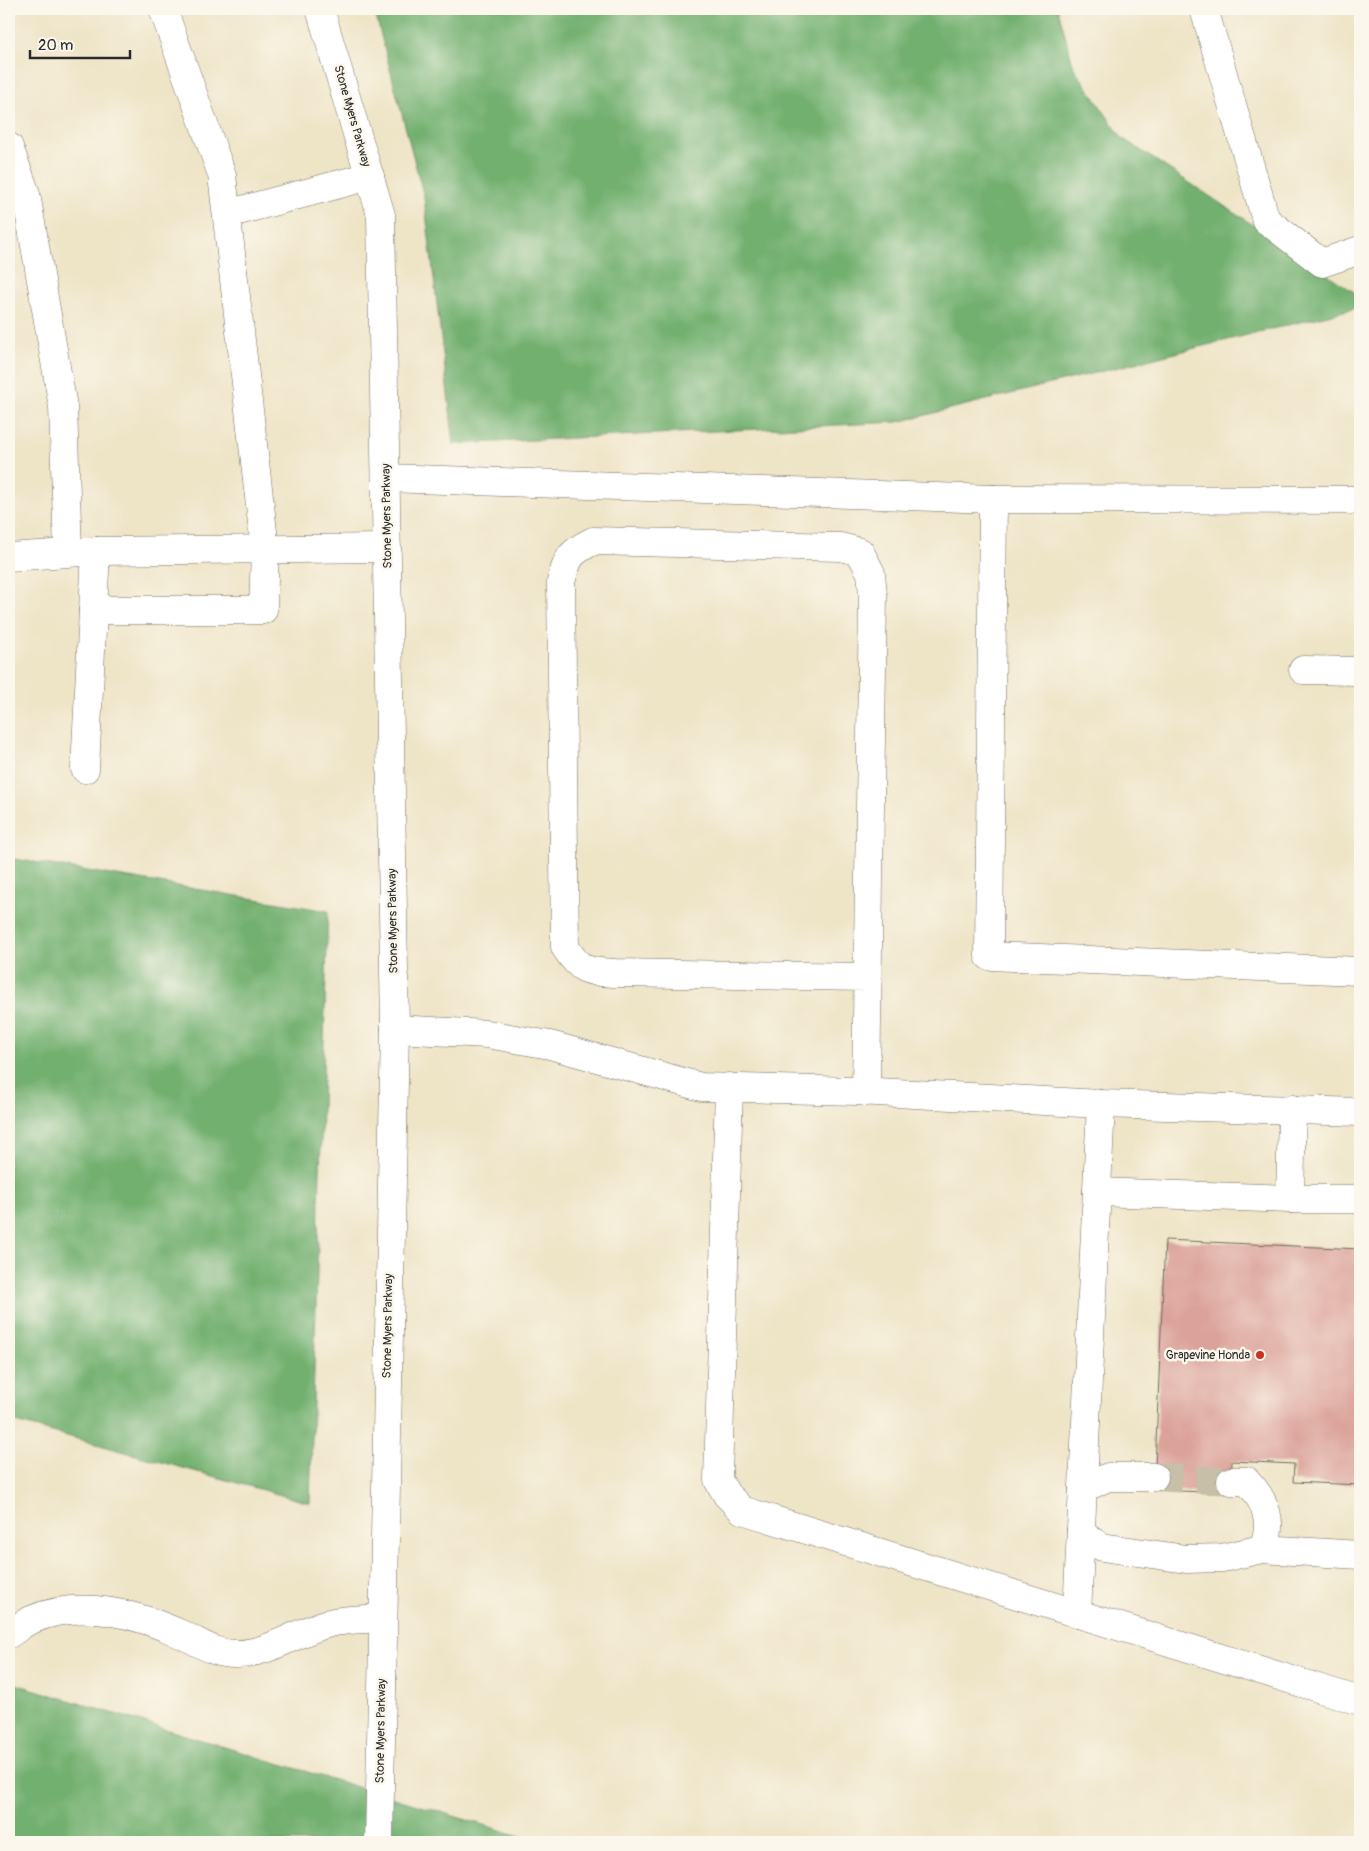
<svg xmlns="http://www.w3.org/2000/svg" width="1369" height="1851" viewBox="0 0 1369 1851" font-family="Pangolin,sans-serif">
<rect width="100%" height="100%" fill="#fbf7ec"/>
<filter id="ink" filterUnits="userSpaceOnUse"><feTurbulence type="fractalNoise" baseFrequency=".02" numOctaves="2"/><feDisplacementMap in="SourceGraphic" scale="10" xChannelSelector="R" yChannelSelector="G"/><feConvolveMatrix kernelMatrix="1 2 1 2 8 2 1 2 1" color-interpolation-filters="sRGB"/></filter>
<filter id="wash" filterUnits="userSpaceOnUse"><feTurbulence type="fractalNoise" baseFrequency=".0096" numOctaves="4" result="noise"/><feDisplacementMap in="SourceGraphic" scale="20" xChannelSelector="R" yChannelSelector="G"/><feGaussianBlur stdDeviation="1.12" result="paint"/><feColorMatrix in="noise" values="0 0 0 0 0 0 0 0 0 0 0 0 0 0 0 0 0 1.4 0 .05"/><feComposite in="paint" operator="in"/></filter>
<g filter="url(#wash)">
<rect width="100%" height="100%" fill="#eee4c6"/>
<g fill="#72b070" stroke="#4e6e4e">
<polygon points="374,9 1058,9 1074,68 1122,138 1360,296 1360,307 898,422 454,444 424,197"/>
<polygon points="9,858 328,911 310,1503 9,1420"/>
<polygon points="9,1682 540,1842 9,1842"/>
</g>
<g id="blocks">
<polygon fill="#dba29a" points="1165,1240 1360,1249 1360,1485 1293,1482 1294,1464 1232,1461 1231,1493 1154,1490"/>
</g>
</g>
<g filter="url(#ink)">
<use href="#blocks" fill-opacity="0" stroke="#6f6c61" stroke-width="1"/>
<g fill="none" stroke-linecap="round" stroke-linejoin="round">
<polyline stroke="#c7bfa7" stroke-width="28" stroke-dasharray="28 14" stroke-linecap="butt" points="1154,1477 1231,1481"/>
<g stroke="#6f6c61" stroke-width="29">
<g id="minor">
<polyline points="320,9 381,215 395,1029 379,1842"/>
<polyline points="1204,9 1266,220 1322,263 1360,250"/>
<polyline points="9,147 26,194 63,407 68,552"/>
<polyline points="227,214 370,176"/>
<polyline points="386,478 993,499"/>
<polyline points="1360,500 993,499 989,956 1360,971"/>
<polyline points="96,551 387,548"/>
<polyline points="9,557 96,551 85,769"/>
<polyline points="93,610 263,610 265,549 222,175 163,9"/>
<polyline points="1303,670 1360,671"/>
<polyline points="395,1029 487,1034 550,1045 701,1087 858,1091 1101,1104 1360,1112"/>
<polyline points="729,1087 718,1480 727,1495 742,1510 1360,1701"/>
<path d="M866,1092L873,595L871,573L860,552L841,547L593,541C569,553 568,557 561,582L565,947C581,972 586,971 615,973L867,977"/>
<polyline points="1292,1109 1290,1199 1360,1199"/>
<polyline points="1097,1192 1290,1199"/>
<path d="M1231,1481H1247C1266,1501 1275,1524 1262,1549"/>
<polyline points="1083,1489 1108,1477 1154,1477"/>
<polyline points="1081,1530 1086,1536 1102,1547 1186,1559 1222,1558 1262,1549 1360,1555"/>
<polyline points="1077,1614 1101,1104"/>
<path d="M9,1634C16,1630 23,1623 31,1620C80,1598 139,1614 185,1636C202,1644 217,1655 237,1654C272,1653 300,1629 334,1622C349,1619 367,1619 383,1618"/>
</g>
</g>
<use href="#minor" stroke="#fff" stroke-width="28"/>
</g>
</g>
<circle fill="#c8321e" stroke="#fbf7ec" stroke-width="2" cx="1260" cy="1355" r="5"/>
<g text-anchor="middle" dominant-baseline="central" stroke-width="5" stroke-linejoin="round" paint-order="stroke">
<g font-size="12" fill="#2b2b2b" stroke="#fbf7ec">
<text transform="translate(352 116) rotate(74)">Stone Myers Parkway</text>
<text transform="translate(387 516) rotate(-91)">Stone Myers Parkway</text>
<text transform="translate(393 921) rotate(-91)">Stone Myers Parkway</text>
<text transform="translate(388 1326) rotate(-89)">Stone Myers Parkway</text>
<text transform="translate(381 1731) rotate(-89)">Stone Myers Parkway</text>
</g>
<g font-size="12" fill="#2b2b2b" stroke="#fbf7ec" text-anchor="end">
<text x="1250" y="1355">Grapevine Honda</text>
</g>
</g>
<rect width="1369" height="1851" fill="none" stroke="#fbf7ec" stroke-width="30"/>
<path d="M30 50v8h100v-8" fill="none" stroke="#2b2b2b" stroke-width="2.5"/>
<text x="38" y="50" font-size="15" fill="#2b2b2b" stroke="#fbf7ec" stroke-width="4" paint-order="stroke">20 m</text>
</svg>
